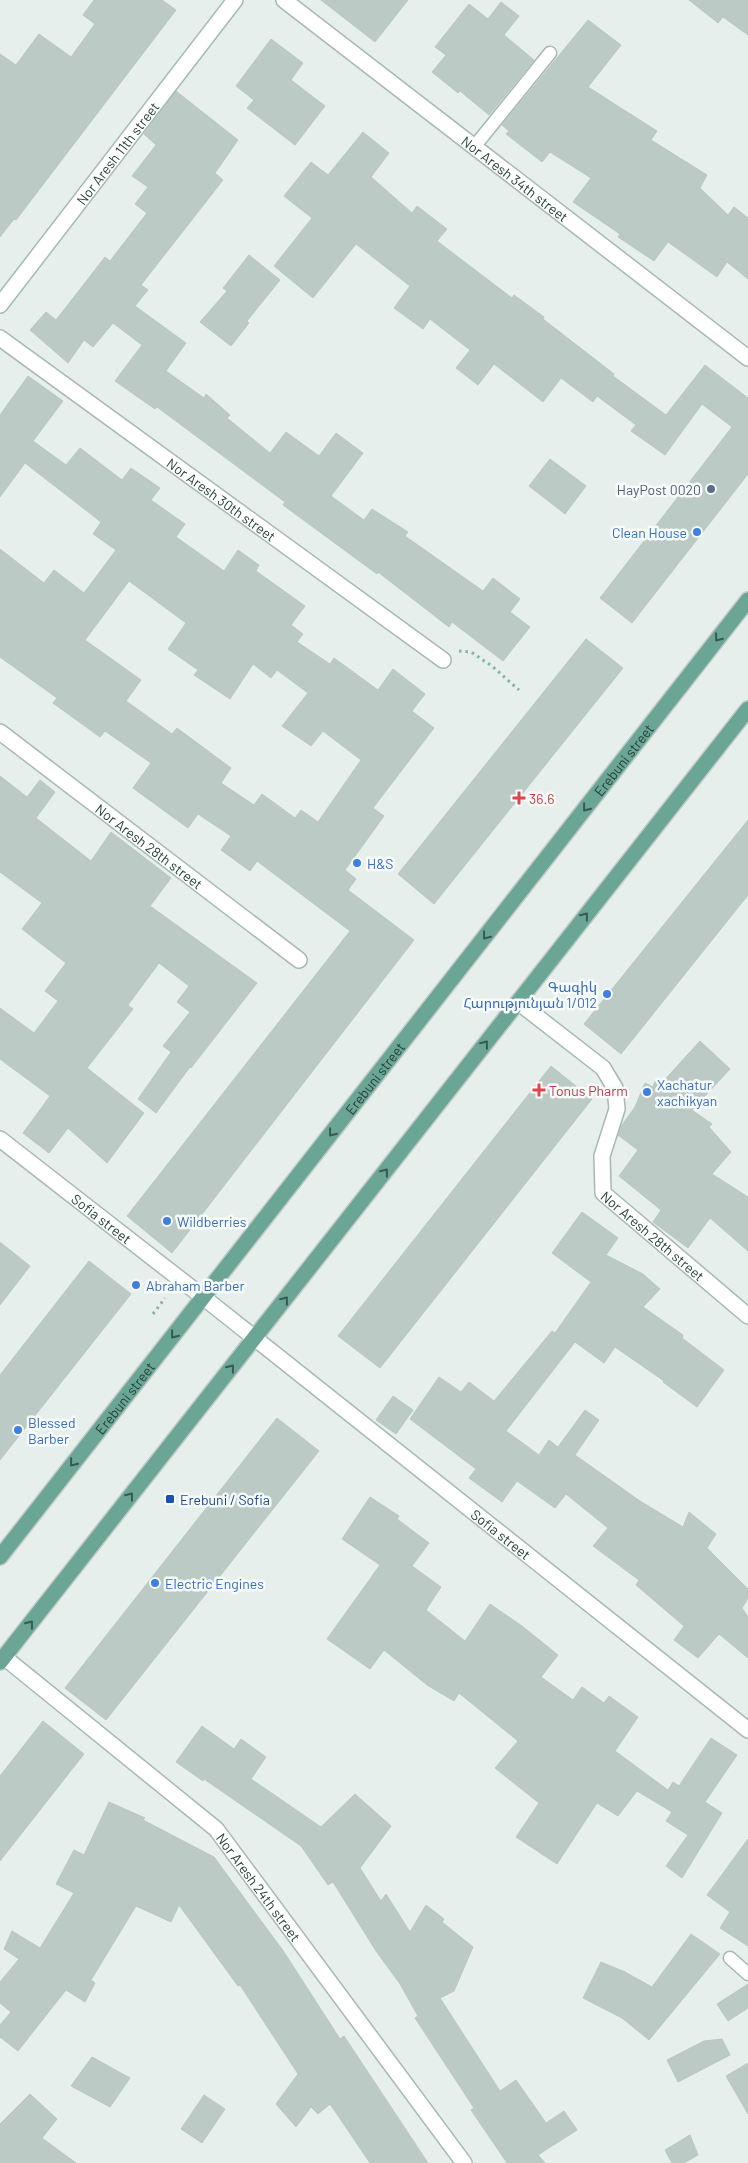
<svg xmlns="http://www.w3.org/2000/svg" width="748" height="2163" viewBox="0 0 748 2163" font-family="Barlow,'Noto Sans Armenian',sans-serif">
<rect width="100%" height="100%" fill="#e6efeb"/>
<g fill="#bbcac4" stroke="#b8c9c2" fill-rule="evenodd">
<polygon points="94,0 162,0 176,10 16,220 14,219 0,237 0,54 16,65 39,34 71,57 95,24 83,15"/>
<polygon points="321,0 408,0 375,42"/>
<polygon points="689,0 748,0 748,35 723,17 718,23"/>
<polygon points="501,2 519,16 504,35 534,60 489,115 460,91 458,93 432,72 446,55 435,47 469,4 488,19"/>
<polygon points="588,20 621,45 588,87 657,131 651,140 707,175 700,188 728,215 734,207 748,218 748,279 727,262 717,277 668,242 654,261 618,237 620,234 573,202 591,178 550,152 542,162 506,134 509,131 502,125"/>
<polygon points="271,39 303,63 291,80 325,106 295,145 247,108 254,100 236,86"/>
<polygon points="176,91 238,140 215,173 223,180 141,285 148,290 135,306 186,343 166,371 204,398 206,394 230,415 227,418 270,453 286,432 319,456 336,433 363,453 331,496 364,520 372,509 408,532 405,536 483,591 493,578 520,599 510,612 530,627 503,661 452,622 449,627 378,572 377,574 283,505 285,502 157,407 155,409 115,381 142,345 113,323 93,347 84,340 68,363 30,330 46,312 56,320 105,257 110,261 147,213 135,204 148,187 132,176 156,145 144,134"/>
<polygon points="363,132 389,153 371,177 412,213 417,206 447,229 437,241 512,298 514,295 544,317 543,319 614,374 613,376 666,415 705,365 748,398 748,474 632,623 600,598 732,427 702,404 665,455 631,431 636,425 597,396 593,402 561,378 543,402 494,364 478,385 456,368 470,350 430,319 423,329 394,308 410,286 356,244 313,298 274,266 312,218 284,196 311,162 328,175"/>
<polygon points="249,255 280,280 247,321 249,323 231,346 200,322 227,291 223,288"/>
<path d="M28,376L63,401L33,441L66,465L80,448L122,480L131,468L160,488L151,500L185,524L176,537L224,571L238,550L259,565L256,571L305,606L291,625L303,634L297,642L330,664L334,658L378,690L393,669L425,694L412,711L434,728L373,808L384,816L345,870L356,879L348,890L414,940L172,1253L127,1216L350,931L257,861L250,871L221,850L231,836L198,814L188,828L133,788L151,763L105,731L100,737L53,703L57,698L0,657V549L44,583L54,570L84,593L116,550L93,534L101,522L25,463L0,497V415ZM129,581L186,623L168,649L198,670L194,675L230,699L253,664L271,678L277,670L308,693L282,726L311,746L323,731L361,760L318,822L301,810L295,818L262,794L254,805L221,783L231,768L177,728L172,734L126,701L141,680L85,640Z"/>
<polygon points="550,459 586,486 565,514 529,486"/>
<polygon points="586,639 623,668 434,904 398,874"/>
<polygon points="0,776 27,797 40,780 55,792 36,818 91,861 111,832 171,878 150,906 257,983 191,1068 190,1067 156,1113 138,1099 171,1052 163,1046 190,1012 177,1002 189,986 159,963 128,1005 133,1009 87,1068 144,1113 107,1163 68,1128 49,1153 23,1133 50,1096 0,1059 0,1008 34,1033 58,1001 45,991 66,963 22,929 42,903 0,872"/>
<polygon points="748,820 748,895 621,1054 584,1024"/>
<polygon points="700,1041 730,1069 692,1110 712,1124 709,1127 731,1152 712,1174 748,1197 748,1251 710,1218 688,1248 653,1222 661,1210 619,1176 638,1150 618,1135 622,1125 635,1107 645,1083 653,1087 655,1081 660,1085"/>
<polygon points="551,1066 592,1099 380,1368 338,1336"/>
<polygon points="582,1212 618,1238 606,1255 643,1274 660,1289 643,1307 683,1335 682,1338 724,1370 697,1407 663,1382 664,1381 615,1347 604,1363 575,1342 506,1431 539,1455 549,1440 558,1447 585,1410 599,1420 575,1455 640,1501 683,1527 689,1512 716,1534 707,1548 748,1589 748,1598 742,1608 748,1617 748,1658 719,1634 698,1658 674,1640 684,1626 636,1585 639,1580 593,1546 608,1528 566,1494 555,1508 517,1481 502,1502 469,1478 476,1469 410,1419 439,1377 461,1392 469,1382 494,1401 552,1331 555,1333 591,1282 552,1253"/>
<polygon points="0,1242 30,1266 0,1305"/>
<polygon points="89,1261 131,1294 0,1460 0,1375"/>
<polygon points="393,1396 413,1410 396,1434 376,1420"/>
<polygon points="277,1418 319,1451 106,1720 65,1688"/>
<polygon points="370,1497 399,1516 397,1519 429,1543 412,1566 441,1587 426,1610 465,1641 490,1604 522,1626 558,1655 541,1677 573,1700 582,1687 604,1703 609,1696 638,1717 615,1751 668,1790 673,1782 679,1786 711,1738 737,1755 705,1802 722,1813 682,1878 666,1866 688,1835 666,1821 672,1812 637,1791 618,1816 597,1803 557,1864 516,1837 539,1803 495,1768 518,1741 459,1693 454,1701 427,1685 384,1650 370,1669 327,1639 380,1565 342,1539"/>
<polygon points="43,1721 84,1754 0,1861 0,1776"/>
<polygon points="202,1726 234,1749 241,1739 266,1757 251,1779 321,1827 355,1794 391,1826 360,1868 381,1901 386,1894 410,1932 426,1905 444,1919 442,1922 473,1947 454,1991 440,1998 500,2091 516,2080 546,2123 564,2111 577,2130 538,2155 545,2163 507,2163 471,2110 474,2108 415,2018 418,2016 400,1984 376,1951 333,1882 328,1885 301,1846 204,1779 203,1781 176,1762"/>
<polygon points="109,1802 145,1818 143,1820 214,1857 284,1952 340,2039 344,2036 428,2163 370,2163 330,2104 318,2114 311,2107 296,2127 276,2104 298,2074 240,1985 238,1986 179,1905 171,1922 136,1906 91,1980 95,1983 85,2002 66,1990 18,2051 0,2037 0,2025 11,2012 0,2003 0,1982 19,1959 4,1949 12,1931 40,1948 74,1893 56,1884 74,1850 84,1855"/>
<polygon points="748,1839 748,1946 720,1928 730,1912 707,1895"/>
<polygon points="691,1934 720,1954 649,2040 622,2018 583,1998 601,1962 625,1972 652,1987"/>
<polygon points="748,1984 748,2008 728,2021 717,2004"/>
<polygon points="722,2039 730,2055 678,2082 667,2060 704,2041"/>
<polygon points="92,2057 130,2078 110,2107 71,2086"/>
<polygon points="748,2063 748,2114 726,2076"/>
<polygon points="30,2094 57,2119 42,2138 76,2163 0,2163 0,2124"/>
<polygon points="204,2095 225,2109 202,2143 181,2129"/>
<polygon points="690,2135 698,2155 684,2163 672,2163 665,2150"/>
</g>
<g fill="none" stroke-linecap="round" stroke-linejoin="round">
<g stroke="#a8b8b2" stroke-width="15">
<g id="lane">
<polyline points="474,147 550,53"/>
<polyline points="730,1958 748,1974"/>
</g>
</g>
<g stroke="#a8b8b2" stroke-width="18">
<g id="street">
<path id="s1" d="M284,0L748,358"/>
<path id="s2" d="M0,338L443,660"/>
<path id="s3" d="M0,732L299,960"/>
<path id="s4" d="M518,1002L603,1068L615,1088L617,1109L602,1156L603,1193L748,1316"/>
<path id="s5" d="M0,1139L203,1297L748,1730"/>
<path id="s6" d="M4,1657L216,1829L464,2163"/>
</g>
</g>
<g stroke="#a4bbb3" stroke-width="18">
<g id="secondary">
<path id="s7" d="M0,305L235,0"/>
</g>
</g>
<g stroke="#c2cac8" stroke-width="18">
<g id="primary">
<path id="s8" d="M0,1557L748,600"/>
<polyline points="0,1662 748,709"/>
</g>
</g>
<g stroke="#86b3a5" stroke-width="3" stroke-dasharray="2.5 4" stroke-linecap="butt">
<polyline points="459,651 471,652 492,666 519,690"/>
<polyline points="153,1314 165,1298"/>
</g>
<use href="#lane" stroke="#fff" stroke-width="12"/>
<use href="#street" stroke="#fff" stroke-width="15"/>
<use href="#secondary" stroke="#fff" stroke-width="15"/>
<use href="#primary" stroke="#6aa596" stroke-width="15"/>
</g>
<defs><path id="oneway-chevron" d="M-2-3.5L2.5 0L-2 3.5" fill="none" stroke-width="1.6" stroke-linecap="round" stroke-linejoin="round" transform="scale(1.25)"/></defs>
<g stroke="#365b51">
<use href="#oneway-chevron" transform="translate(718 638) rotate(128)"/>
<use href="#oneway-chevron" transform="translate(586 808) rotate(128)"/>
<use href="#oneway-chevron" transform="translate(585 916) rotate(-52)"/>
<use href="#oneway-chevron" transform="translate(486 936) rotate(128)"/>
<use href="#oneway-chevron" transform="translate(485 1044) rotate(-52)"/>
<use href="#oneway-chevron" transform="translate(332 1133) rotate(128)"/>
<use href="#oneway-chevron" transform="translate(385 1172) rotate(-52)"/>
<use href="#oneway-chevron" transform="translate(285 1300) rotate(-52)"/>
<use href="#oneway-chevron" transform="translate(174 1335) rotate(128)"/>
<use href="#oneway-chevron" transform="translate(231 1368) rotate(-52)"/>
<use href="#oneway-chevron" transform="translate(73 1463) rotate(128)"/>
<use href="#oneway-chevron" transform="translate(130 1496) rotate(-52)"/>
<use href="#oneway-chevron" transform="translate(30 1624) rotate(-52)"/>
</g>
<circle fill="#5c6f8a" stroke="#f7fbf9" stroke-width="2" cx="711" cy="489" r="5"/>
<g fill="#3f7fe0" stroke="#f7fbf9" stroke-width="2">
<circle cx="697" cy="532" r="5"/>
<circle cx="357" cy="863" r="5"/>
<circle cx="607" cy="994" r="5"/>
<circle cx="647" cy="1092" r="5"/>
<circle cx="167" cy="1221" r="5"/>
<circle cx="136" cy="1285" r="5"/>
<circle cx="18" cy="1430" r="5"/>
<circle cx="155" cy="1583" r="5"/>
</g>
<g fill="#e0444e" stroke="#f7fbf9" stroke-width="2">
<path d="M516.5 790.5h5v5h5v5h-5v5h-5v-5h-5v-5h5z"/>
<path d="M536.5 1082.5h5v5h5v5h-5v5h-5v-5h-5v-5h5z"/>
</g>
<rect fill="#1a4fb4" stroke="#f7fbf9" stroke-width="2" x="165" y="1494" width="10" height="10" rx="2.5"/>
<g text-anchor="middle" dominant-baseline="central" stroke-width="5" stroke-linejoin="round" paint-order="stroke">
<g font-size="14" fill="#24423a" stroke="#f7fbf9">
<text stroke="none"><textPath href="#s7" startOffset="192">Nor Aresh 11th street</textPath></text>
<text stroke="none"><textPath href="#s1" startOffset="292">Nor Aresh 34th street</textPath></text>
<text stroke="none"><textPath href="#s2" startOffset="274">Nor Aresh 30th street</textPath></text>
<text stroke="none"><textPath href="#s8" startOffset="1012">Erebuni street</textPath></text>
<text stroke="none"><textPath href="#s3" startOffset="188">Nor Aresh 28th street</textPath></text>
<text stroke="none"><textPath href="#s8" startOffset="608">Erebuni street</textPath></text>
<text stroke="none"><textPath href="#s5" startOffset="129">Sofia street</textPath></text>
<text stroke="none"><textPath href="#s4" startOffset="304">Nor Aresh 28th street</textPath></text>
<text stroke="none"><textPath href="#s8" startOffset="202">Erebuni street</textPath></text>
<text stroke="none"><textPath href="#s5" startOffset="638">Sofia street</textPath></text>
<text stroke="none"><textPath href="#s6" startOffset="345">Nor Aresh 24th street</textPath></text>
</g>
<g font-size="14" fill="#4e5e75" stroke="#f7fbf9" text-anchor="end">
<text x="701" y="489">HayPost 0020</text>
</g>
<g font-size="14" fill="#366cbe" stroke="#f7fbf9" text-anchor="start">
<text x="687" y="532" text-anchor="end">Clean House</text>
<text x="367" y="863">H&amp;S</text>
<text x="597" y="986" text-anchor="end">Գագիկ<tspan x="597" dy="16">Հարությունյան 1/012</tspan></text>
<text x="657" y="1084">Xachatur<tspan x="657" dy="16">xachikyan</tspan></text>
<text x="177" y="1221">Wildberries</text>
<text x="146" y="1285">Abraham Barber</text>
<text x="28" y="1422">Blessed<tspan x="28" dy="16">Barber</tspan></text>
<text x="165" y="1583">Electric Engines</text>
</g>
<g font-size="14" fill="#be3a42" stroke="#f7fbf9" text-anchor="start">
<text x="529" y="798">36.6</text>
<text x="549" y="1090">Tonus Pharm</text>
</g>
<g font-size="14" fill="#164399" stroke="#f7fbf9" text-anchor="start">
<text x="180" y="1499">Erebuni / Sofia</text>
</g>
</g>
</svg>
